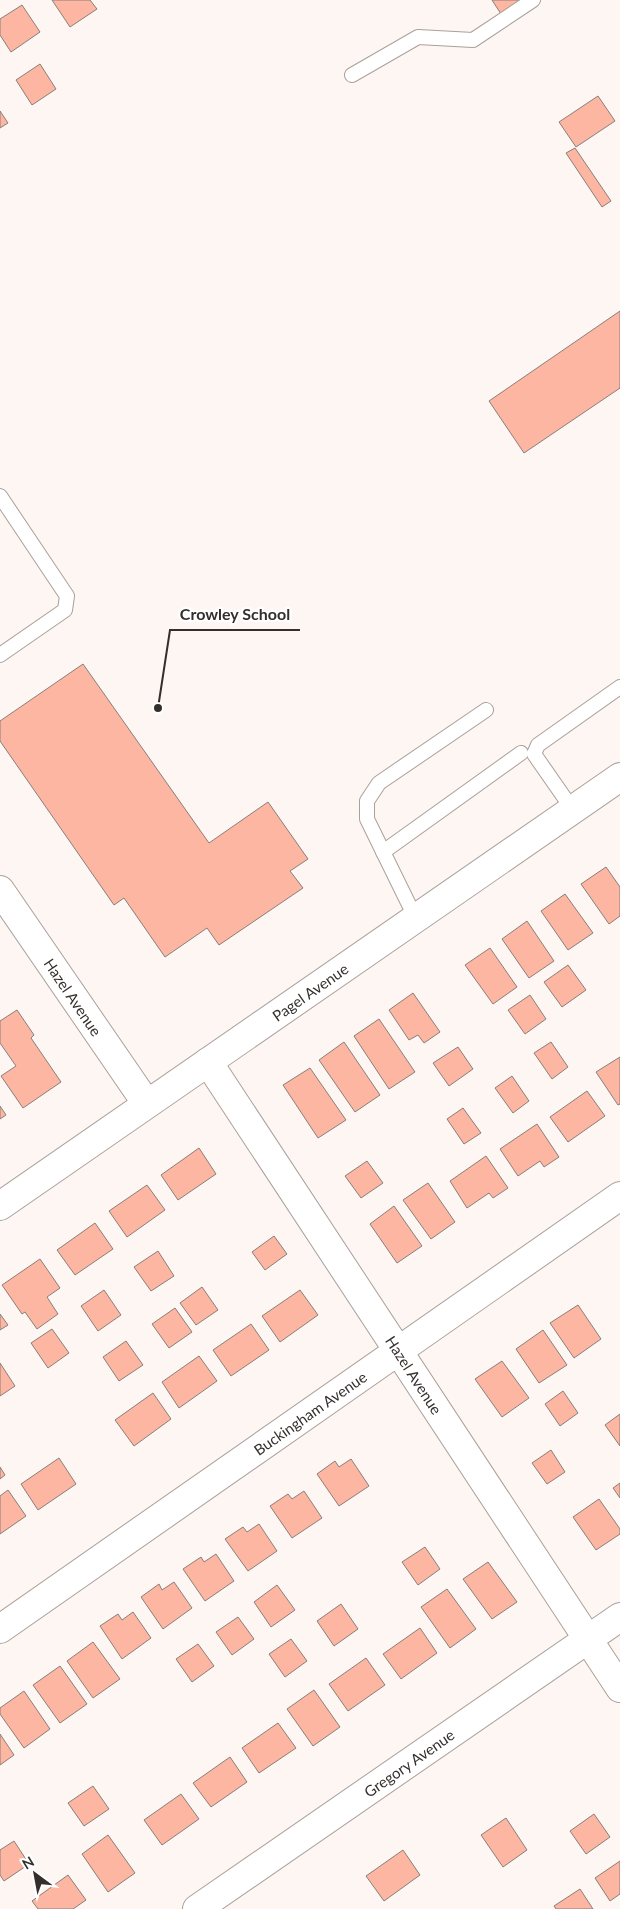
<svg xmlns="http://www.w3.org/2000/svg" width="620" height="1909" viewBox="0 0 620 1909" font-family="Lato,sans-serif">
<rect width="100%" height="100%" fill="#fef6f3"/>
<g fill="#fdb6a1" stroke="#8a7e7a">
<polygon points="52,0 90,0 97,9 70,27"/>
<polygon points="492,0 521,0 501,14"/>
<polygon points="22,5 40,32 11,52 0,35 0,19"/>
<polygon points="40,64 56,89 32,105 16,80"/>
<polygon points="598,96 615,121 576,147 559,122"/>
<polygon points="0,111 8,123 0,128"/>
<polygon points="575,148 611,201 602,207 566,153"/>
<polygon points="620,311 620,388 524,453 489,401"/>
<polygon points="83,664 209,843 268,802 308,859 290,871 303,888 219,945 207,928 165,957 124,898 114,905 0,741 0,721"/>
<polygon points="606,867 620,887 620,916 609,924 581,884"/>
<polygon points="565,894 593,933 568,950 541,911"/>
<polygon points="527,921 554,961 529,978 502,939"/>
<polygon points="490,948 517,987 493,1004 465,965"/>
<polygon points="568,965 586,990 562,1007 544,982"/>
<polygon points="413,993 440,1032 424,1043 418,1035 409,1040 389,1010"/>
<polygon points="530,995 546,1019 525,1034 508,1010"/>
<polygon points="17,1010 34,1035 31,1038 61,1082 23,1108 1,1076 16,1066 0,1043 0,1021"/>
<polygon points="379,1019 415,1072 389,1089 354,1036"/>
<polygon points="344,1042 380,1095 355,1112 319,1060"/>
<polygon points="551,1042 568,1067 552,1079 534,1053"/>
<polygon points="458,1047 473,1069 449,1086 433,1063"/>
<polygon points="620,1057 620,1104 618,1105 596,1072"/>
<polygon points="310,1068 346,1120 318,1138 283,1085"/>
<polygon points="512,1076 529,1101 513,1113 495,1088"/>
<polygon points="587,1091 605,1116 568,1142 550,1117"/>
<polygon points="0,1106 6,1115 0,1119"/>
<polygon points="463,1108 481,1133 464,1144 447,1119"/>
<polygon points="537,1124 559,1157 544,1167 540,1161 518,1176 500,1149"/>
<polygon points="199,1148 216,1174 178,1200 161,1175"/>
<polygon points="486,1156 508,1188 493,1198 489,1193 467,1208 450,1181"/>
<polygon points="367,1161 383,1183 361,1198 345,1176"/>
<polygon points="428,1183 455,1222 431,1239 403,1200"/>
<polygon points="147,1185 165,1210 127,1237 109,1211"/>
<polygon points="394,1206 422,1246 397,1263 370,1224"/>
<polygon points="95,1223 113,1249 75,1275 57,1250"/>
<polygon points="274,1236 287,1254 265,1270 252,1252"/>
<polygon points="158,1251 174,1276 151,1291 134,1267"/>
<polygon points="40,1259 60,1288 47,1297 58,1314 37,1329 25,1312 22,1314 2,1285"/>
<polygon points="202,1287 218,1310 196,1325 180,1303"/>
<polygon points="104,1290 121,1315 98,1331 81,1306"/>
<polygon points="300,1290 318,1315 280,1342 262,1316"/>
<polygon points="578,1305 601,1339 574,1358 550,1323"/>
<polygon points="175,1308 192,1332 169,1348 152,1324"/>
<polygon points="0,1314 8,1325 0,1330"/>
<polygon points="251,1324 269,1350 231,1376 213,1350"/>
<polygon points="52,1329 69,1353 48,1368 31,1343"/>
<polygon points="543,1330 567,1365 539,1383 516,1349"/>
<polygon points="126,1341 143,1365 119,1381 103,1357"/>
<polygon points="199,1356 217,1381 179,1408 162,1382"/>
<polygon points="502,1361 529,1398 502,1417 475,1379"/>
<polygon points="0,1363 15,1386 0,1396"/>
<polygon points="563,1391 578,1413 560,1426 545,1404"/>
<polygon points="153,1393 171,1419 134,1446 115,1420"/>
<polygon points="620,1414 620,1446 605,1425"/>
<polygon points="551,1450 565,1472 547,1484 532,1463"/>
<polygon points="59,1458 76,1484 38,1510 21,1484"/>
<polygon points="351,1459 369,1486 339,1506 317,1474 335,1461 339,1467"/>
<polygon points="0,1467 5,1475 0,1479"/>
<polygon points="620,1483 620,1498 613,1488"/>
<polygon points="8,1490 26,1516 0,1534 0,1496"/>
<polygon points="304,1491 322,1518 292,1538 270,1506 288,1494 292,1499"/>
<polygon points="599,1499 620,1529 620,1534 596,1550 573,1517"/>
<polygon points="259,1524 277,1551 248,1571 225,1539 243,1527 247,1532"/>
<polygon points="425,1547 440,1569 418,1585 402,1562"/>
<polygon points="216,1554 234,1581 205,1601 183,1569 201,1557 204,1562"/>
<polygon points="488,1562 517,1602 492,1619 463,1579"/>
<polygon points="174,1582 192,1608 163,1629 141,1597 159,1584 162,1590"/>
<polygon points="277,1585 295,1610 271,1627 254,1602"/>
<polygon points="447,1589 476,1629 450,1648 421,1607"/>
<polygon points="341,1604 358,1629 334,1646 317,1621"/>
<polygon points="133,1612 151,1638 122,1659 100,1626 118,1614 122,1620"/>
<polygon points="238,1617 254,1639 232,1655 216,1632"/>
<polygon points="420,1628 437,1653 401,1679 383,1654"/>
<polygon points="291,1639 307,1661 285,1677 269,1654"/>
<polygon points="93,1642 120,1679 93,1698 67,1661"/>
<polygon points="198,1644 214,1666 192,1682 176,1659"/>
<polygon points="366,1658 385,1685 348,1711 329,1684"/>
<polygon points="60,1666 87,1704 60,1723 33,1685"/>
<polygon points="314,1690 340,1727 313,1746 287,1709"/>
<polygon points="24,1691 50,1729 24,1748 0,1714 0,1708"/>
<polygon points="278,1723 296,1748 259,1773 242,1748"/>
<polygon points="0,1734 14,1755 0,1765"/>
<polygon points="230,1757 247,1782 211,1807 193,1783"/>
<polygon points="93,1786 109,1809 84,1826 68,1803"/>
<polygon points="181,1794 199,1819 162,1845 144,1820"/>
<polygon points="594,1814 610,1837 586,1854 570,1831"/>
<polygon points="506,1818 527,1850 503,1867 481,1835"/>
<polygon points="108,1835 135,1873 108,1892 82,1854"/>
<polygon points="14,1841 29,1864 4,1881 0,1875 0,1850"/>
<polygon points="403,1850 420,1875 384,1901 366,1876"/>
<polygon points="620,1861 620,1894 610,1901 595,1878"/>
<polygon points="68,1875 86,1900 73,1909 38,1909 32,1901"/>
<polygon points="580,1889 593,1909 556,1909 554,1906"/>
</g>
<g fill="none" stroke-linecap="round" stroke-linejoin="round">
<g stroke="#aba09a" stroke-width="16">
<g id="service">
<polyline points="352,75 418,37 473,40 533,0"/>
<polyline points="0,496 67,596 65,610 0,655"/>
<polyline points="573,810 534,754 538,745 620,687"/>
<polyline points="383,852 521,753"/>
<polyline points="416,919 367,819 367,801 379,783 486,710"/>
</g>
</g>
<g stroke="#aba09a" stroke-width="30">
<g id="minor">
<polyline points="0,890 147,1104"/>
<polyline points="208,1062 620,1688"/>
<polyline points="0,1206 620,777"/>
<polyline points="0,1629 620,1196"/>
<polyline points="197,1909 620,1617"/>
</g>
</g>
<use href="#service" stroke="#fff" stroke-width="14"/>
<use href="#minor" stroke="#fff" stroke-width="28"/>
</g>
<g text-anchor="middle" dominant-baseline="central" stroke-width="4.5" stroke-linejoin="round" paint-order="stroke">
<g font-size="15" fill="#342f2d" stroke="#fff">
<text transform="translate(310 992) rotate(-35)">Pagel Avenue</text>
<text transform="translate(73 997) rotate(56)">Hazel Avenue</text>
<text transform="translate(414 1375) rotate(57)">Hazel Avenue</text>
<text transform="translate(310 1413) rotate(-35)">Buckingham Avenue</text>
<text transform="translate(409 1763) rotate(-35)">Gregory Avenue</text>
</g>
</g>
<path fill="none" stroke="#342f2d" stroke-width="2" d="M158 708L170 630H300"/>
<circle fill="#342f2d" stroke="#fff" stroke-width="2" cx="158" cy="708" r="5"/>
<g font-size="16" text-anchor="middle" font-weight="bold" fill="#342f2d" stroke="#fff" stroke-width="4.5" stroke-linejoin="round" paint-order="stroke">
<text x="235" y="620">Crowley School</text>
</g>
<g transform="translate(35 1874) rotate(328)" stroke="#ffffff" stroke-width="4" paint-order="stroke">
<path d="M0-4L9 19L0 12L-9 19Z" fill="#342f2d"/>
<text y="-8" font-size="14" font-weight="bold" text-anchor="middle" fill="#342f2d">N</text>
</g>
</svg>
